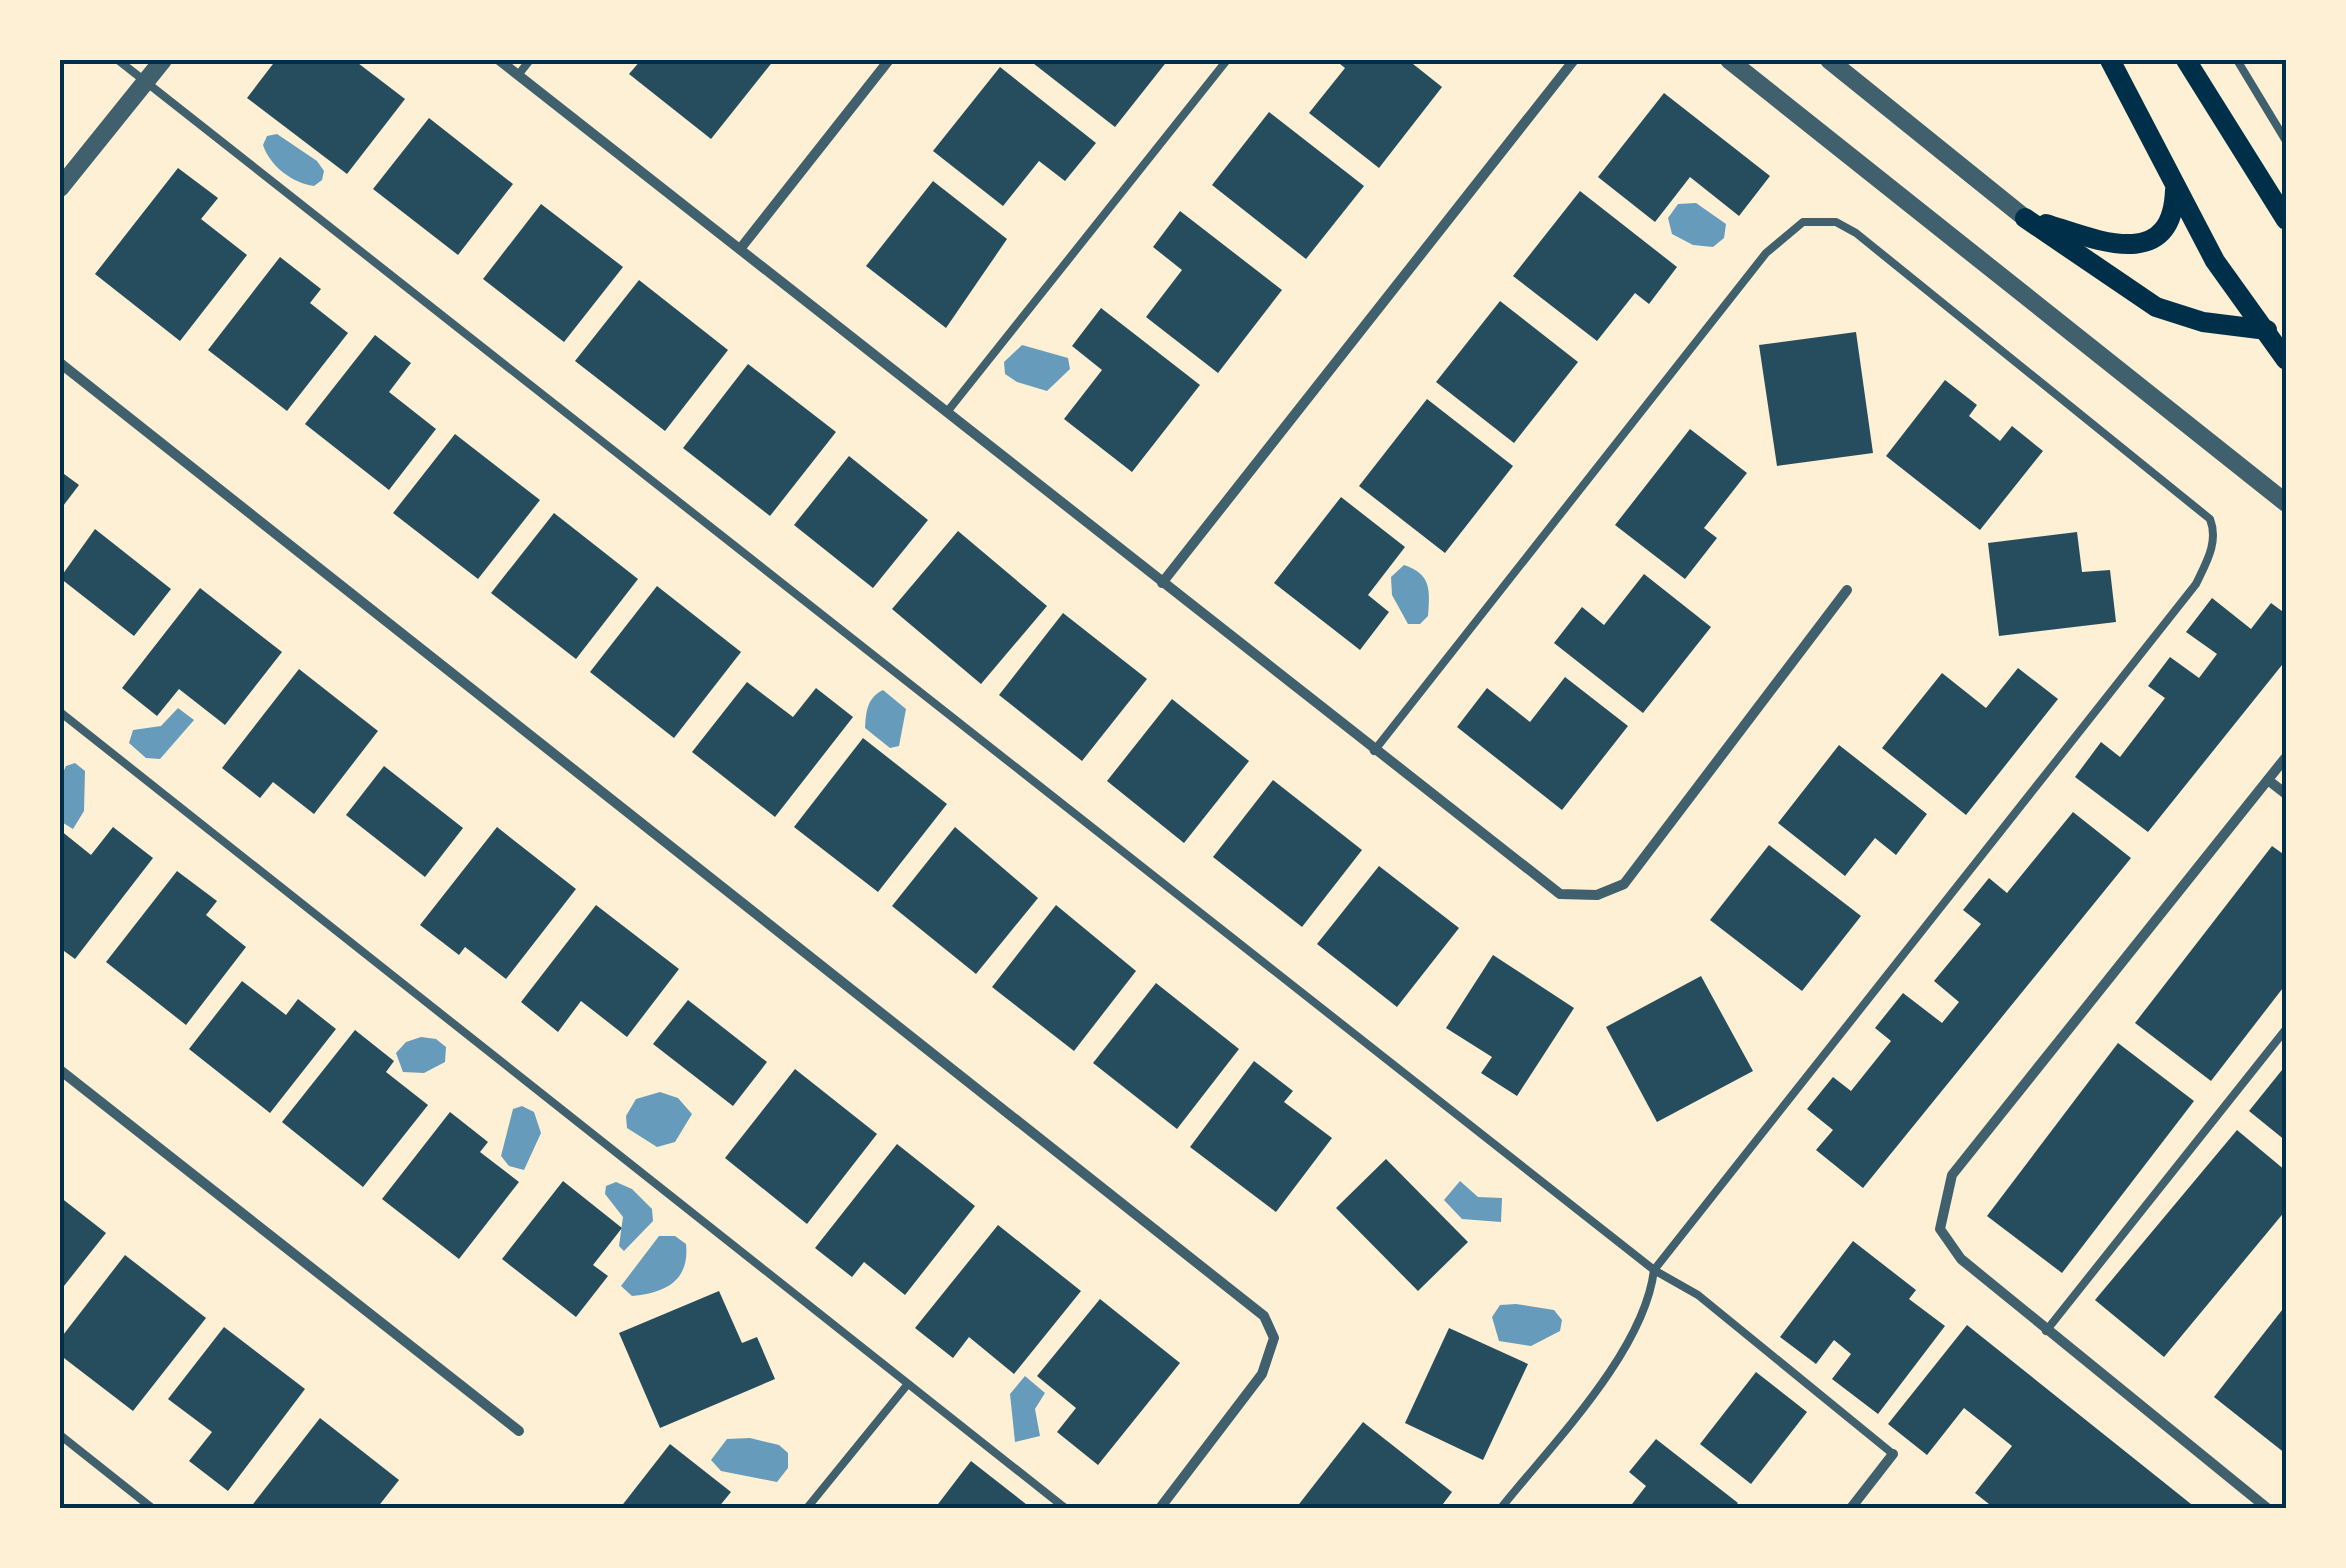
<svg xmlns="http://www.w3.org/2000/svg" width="2346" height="1568" viewBox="0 0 2346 1568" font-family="'IBM Plex Sans',sans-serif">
<rect width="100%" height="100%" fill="#fdf0d5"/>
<g fill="#669bbc">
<path d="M277,134L317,161L324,171L322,180L314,186C292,183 270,166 263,145L267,136Z"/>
<polygon points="1696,203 1726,224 1724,238 1713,247 1693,245 1672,234 1668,218 1678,204"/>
<polygon points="1022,345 1068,358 1070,369 1047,391 1017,382 1005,374 1004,362"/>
<path d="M1404,565C1431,574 1430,589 1428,616L1420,624H1408L1392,595L1391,577Z"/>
<path d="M883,690L906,709L899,746L890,748L865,728C866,711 867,698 883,690Z"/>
<polygon points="178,708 194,720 160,759 146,758 129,743 133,730 161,726"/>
<polygon points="75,763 85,771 84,811 73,829 60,821 60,779 66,766"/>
<polygon points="421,1037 436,1039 446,1047 445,1062 424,1073 403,1072 396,1053 406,1042"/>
<polygon points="660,1092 678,1098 692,1114 675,1142 657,1147 627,1128 626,1116 636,1099"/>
<polygon points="522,1106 534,1112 541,1133 524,1170 509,1166 501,1156 513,1109"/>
<polygon points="1460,1181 1478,1197 1502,1198 1501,1222 1462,1219 1444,1200"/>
<polygon points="616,1182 632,1189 652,1209 653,1221 624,1251 619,1246 623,1217 605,1194 606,1186"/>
<path d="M659,1236H675L686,1244C690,1281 665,1293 632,1296L621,1286Z"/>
<polygon points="1516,1304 1554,1310 1562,1320 1560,1331 1531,1346 1499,1341 1492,1317 1500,1305"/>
<polygon points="1025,1376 1045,1393 1035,1409 1040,1436 1015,1442 1010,1394"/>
<polygon points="750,1438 779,1445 788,1453 788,1468 777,1482 721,1471 711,1460 727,1439"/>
</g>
<g fill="#264d5e">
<polygon points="276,60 354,60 405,99 347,174 247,98"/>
<polygon points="641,60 774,60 711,139 629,74"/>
<polygon points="1029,60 1168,60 1115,127"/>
<polygon points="1335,60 1408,60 1442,87 1379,168 1309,113 1345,68"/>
<polygon points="1000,67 1096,143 1065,181 1039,161 1003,206 933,151"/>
<polygon points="1664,93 1770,176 1739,216 1690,177 1655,222 1598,177"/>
<polygon points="1269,112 1364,186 1306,259 1212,185"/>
<polygon points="429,118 513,184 458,255 373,189"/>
<polygon points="178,168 218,198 201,219 247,255 180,341 95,274"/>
<polygon points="933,181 1007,239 946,328 866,266"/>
<polygon points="1580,191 1677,267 1649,304 1635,293 1597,341 1513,276"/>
<polygon points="541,204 623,267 564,342 483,279"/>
<polygon points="1180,211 1282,290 1218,373 1146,317 1182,270 1153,247"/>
<polygon points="280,257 321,289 310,303 348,333 287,411 208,350"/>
<polygon points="639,280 728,350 665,431 575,361"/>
<polygon points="1500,301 1578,362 1514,443 1436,382"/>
<polygon points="1101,308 1200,385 1132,472 1064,419 1102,370 1072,346"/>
<polygon points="1856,332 1873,453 1777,466 1759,345"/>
<polygon points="375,335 411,363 389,392 436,429 389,490 305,424"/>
<polygon points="748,364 836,432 770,516 683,448"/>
<polygon points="1945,380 1977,405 1969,416 2000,441 2012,426 2043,451 1980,530 1886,456"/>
<polygon points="1427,399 1513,466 1445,553 1359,486"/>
<polygon points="1690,429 1747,473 1704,528 1717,538 1685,579 1615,525"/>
<polygon points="455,434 540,500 478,579 393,513"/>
<polygon points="849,456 928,520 873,588 794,525"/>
<polygon points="60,471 79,485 60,510"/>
<polygon points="1341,497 1405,547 1368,595 1389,612 1360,650 1274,583"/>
<polygon points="554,513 638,579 576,659 491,593"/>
<polygon points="95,529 171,589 134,636 60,578"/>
<polygon points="958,531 1047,606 981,684 892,609"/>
<polygon points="2077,532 2082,572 2110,570 2116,622 1999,636 1988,543"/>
<polygon points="1644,574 1711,627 1643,713 1554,643 1582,607 1604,625"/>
<polygon points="657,586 741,652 674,738 590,672"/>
<polygon points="200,588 282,652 225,725 179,689 157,716 122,688"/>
<polygon points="2212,598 2251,629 2271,603 2286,614 2286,660 2148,832 2075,777 2101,742 2120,757 2165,698 2148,686 2170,657 2199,678 2217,654 2186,632"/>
<polygon points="1063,613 1147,679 1082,761 999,695"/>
<polygon points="2018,668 2058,699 1966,815 1882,748 1942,673 1986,708"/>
<polygon points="299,669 378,731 314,814 273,782 260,798 222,768"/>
<polygon points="1565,677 1628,726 1562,810 1457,727 1487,688 1530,722"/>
<polygon points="747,682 793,717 816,688 853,717 775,817 692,752"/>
<polygon points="1172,699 1249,761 1184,843 1107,781"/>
<polygon points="863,738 947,804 878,892 794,827"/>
<polygon points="1839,745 1927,814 1896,855 1875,838 1845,876 1778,823"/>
<polygon points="384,766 463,828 425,877 346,815"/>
<polygon points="1273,780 1362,850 1302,927 1213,857"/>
<polygon points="2073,812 2131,858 1863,1188 1816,1150 1833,1130 1807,1109 1833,1077 1851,1091 1891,1041 1875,1028 1903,993 1942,1023 1959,1002 1934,981 1981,924 1963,910 1989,878 2007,893"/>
<polygon points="113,827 153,858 75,959 60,948 60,830 91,855"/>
<polygon points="497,827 576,889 506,979 465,947 459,955 420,925"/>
<polygon points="955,827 1038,898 976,974 892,906"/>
<polygon points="1769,845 1861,916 1802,991 1710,920"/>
<polygon points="2272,846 2286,856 2286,984 2211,1081 2135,1023"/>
<polygon points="1379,866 1459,928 1397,1007 1317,944"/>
<polygon points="177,871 217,901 206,915 246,947 186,1025 106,962"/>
<polygon points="596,905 679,969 627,1037 581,1001 558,1032 521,1002"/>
<polygon points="1056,905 1136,971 1074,1051 992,987"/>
<polygon points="1493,955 1574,1008 1517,1096 1481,1073 1492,1057 1446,1028"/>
<polygon points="1701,976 1753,1071 1657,1122 1606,1027"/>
<polygon points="242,981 286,1015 298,999 336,1029 270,1113 189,1049"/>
<polygon points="1156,983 1239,1049 1177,1129 1093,1063"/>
<polygon points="688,1000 767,1062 733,1106 653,1044"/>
<polygon points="355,1030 394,1061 386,1072 428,1105 363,1187 282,1122"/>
<polygon points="2118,1043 2194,1101 2062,1273 1987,1216"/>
<polygon points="1254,1061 1293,1091 1284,1102 1332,1138 1276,1212 1190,1147"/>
<polygon points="2286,1065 2286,1141 2249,1111"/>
<polygon points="795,1069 877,1134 807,1224 725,1158"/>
<polygon points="450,1112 488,1142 480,1152 519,1182 459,1259 382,1199"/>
<polygon points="2237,1130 2286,1171 2286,1210 2164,1357 2095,1300"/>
<polygon points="897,1144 975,1206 905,1295 864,1262 852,1277 815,1248"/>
<polygon points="1386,1159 1468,1242 1418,1291 1336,1208"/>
<polygon points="563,1181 622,1228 593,1265 608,1276 576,1317 502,1259"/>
<polygon points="60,1197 106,1233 60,1291"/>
<polygon points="998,1225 1081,1291 1014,1374 969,1337 953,1358 915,1328"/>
<polygon points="1853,1241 1916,1290 1909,1299 1945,1326 1878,1414 1832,1379 1851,1354 1834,1340 1816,1364 1780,1337"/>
<polygon points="125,1255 206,1318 133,1411 60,1355 60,1339"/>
<polygon points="719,1291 742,1343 757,1337 775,1379 660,1428 619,1333"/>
<polygon points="1100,1299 1180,1363 1098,1465 1057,1432 1076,1408 1037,1376"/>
<polygon points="2286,1305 2286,1454 2214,1397"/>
<polygon points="1967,1325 2196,1508 1994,1508 1975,1493 2012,1446 1964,1408 1927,1455 1888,1424"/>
<polygon points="224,1327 305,1389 228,1491 189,1461 212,1432 168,1399"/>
<polygon points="1449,1328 1528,1364 1483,1460 1405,1423"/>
<polygon points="1756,1372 1807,1412 1751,1484 1700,1444"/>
<polygon points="320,1418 399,1480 377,1508 250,1508"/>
<polygon points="1363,1422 1452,1492 1440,1508 1296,1508"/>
<polygon points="1656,1439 1738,1503 1733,1508 1629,1508 1646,1486 1629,1472"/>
<polygon points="670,1444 731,1492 718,1508 620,1508"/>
<polygon points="971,1461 1031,1508 935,1508"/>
</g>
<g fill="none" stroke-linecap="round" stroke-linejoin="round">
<g stroke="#3f606c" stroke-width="8">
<path d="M118,60L1654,1270C1644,1352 1552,1444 1501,1508"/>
<polyline points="2237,60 2286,141"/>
<polyline points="518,75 530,60"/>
<polyline points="947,412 1227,60"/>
<polyline points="60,712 1065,1508"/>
<path d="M1374,751L1766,253L1803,222H1836L1856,233L2210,519C2219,542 2206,563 2196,584L1654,1270L1698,1295L1893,1454"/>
<polyline points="2046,1331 2286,1029"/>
<polyline points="60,1435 152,1508"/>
<polyline points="807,1508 907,1385"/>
</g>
<g stroke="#3f606c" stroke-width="10">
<polyline points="499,60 1560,894 1597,895 1624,884 1847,590"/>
<polyline points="740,249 889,60"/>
<polyline points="60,363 1264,1316 1274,1338 1262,1374 1160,1508"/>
<polyline points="1162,583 1574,60"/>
<polyline points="2268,780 2286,794"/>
<polyline points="60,1070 519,1431"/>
<polyline points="1851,1508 1893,1454"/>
<polyline points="2267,1508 1961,1259 1940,1229 1952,1175 2286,757"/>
</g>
<g stroke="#3f606c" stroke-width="18">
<polyline points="1729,60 2286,503"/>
<polyline points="1829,60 2025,218"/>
<polyline points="60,188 163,60"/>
</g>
<g stroke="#003049" stroke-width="20">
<polyline points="2110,60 2215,261 2286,360"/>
<polyline points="2186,60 2286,220"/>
<polyline points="2025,218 2156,307 2203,322 2267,330"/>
<path d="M2046,224C2097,240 2172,273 2175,190"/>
</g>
</g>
<rect width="2346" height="1568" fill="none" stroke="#fdf0d5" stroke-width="125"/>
<rect x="62" y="62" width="2222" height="1444" fill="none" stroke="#003049" stroke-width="4"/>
</svg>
